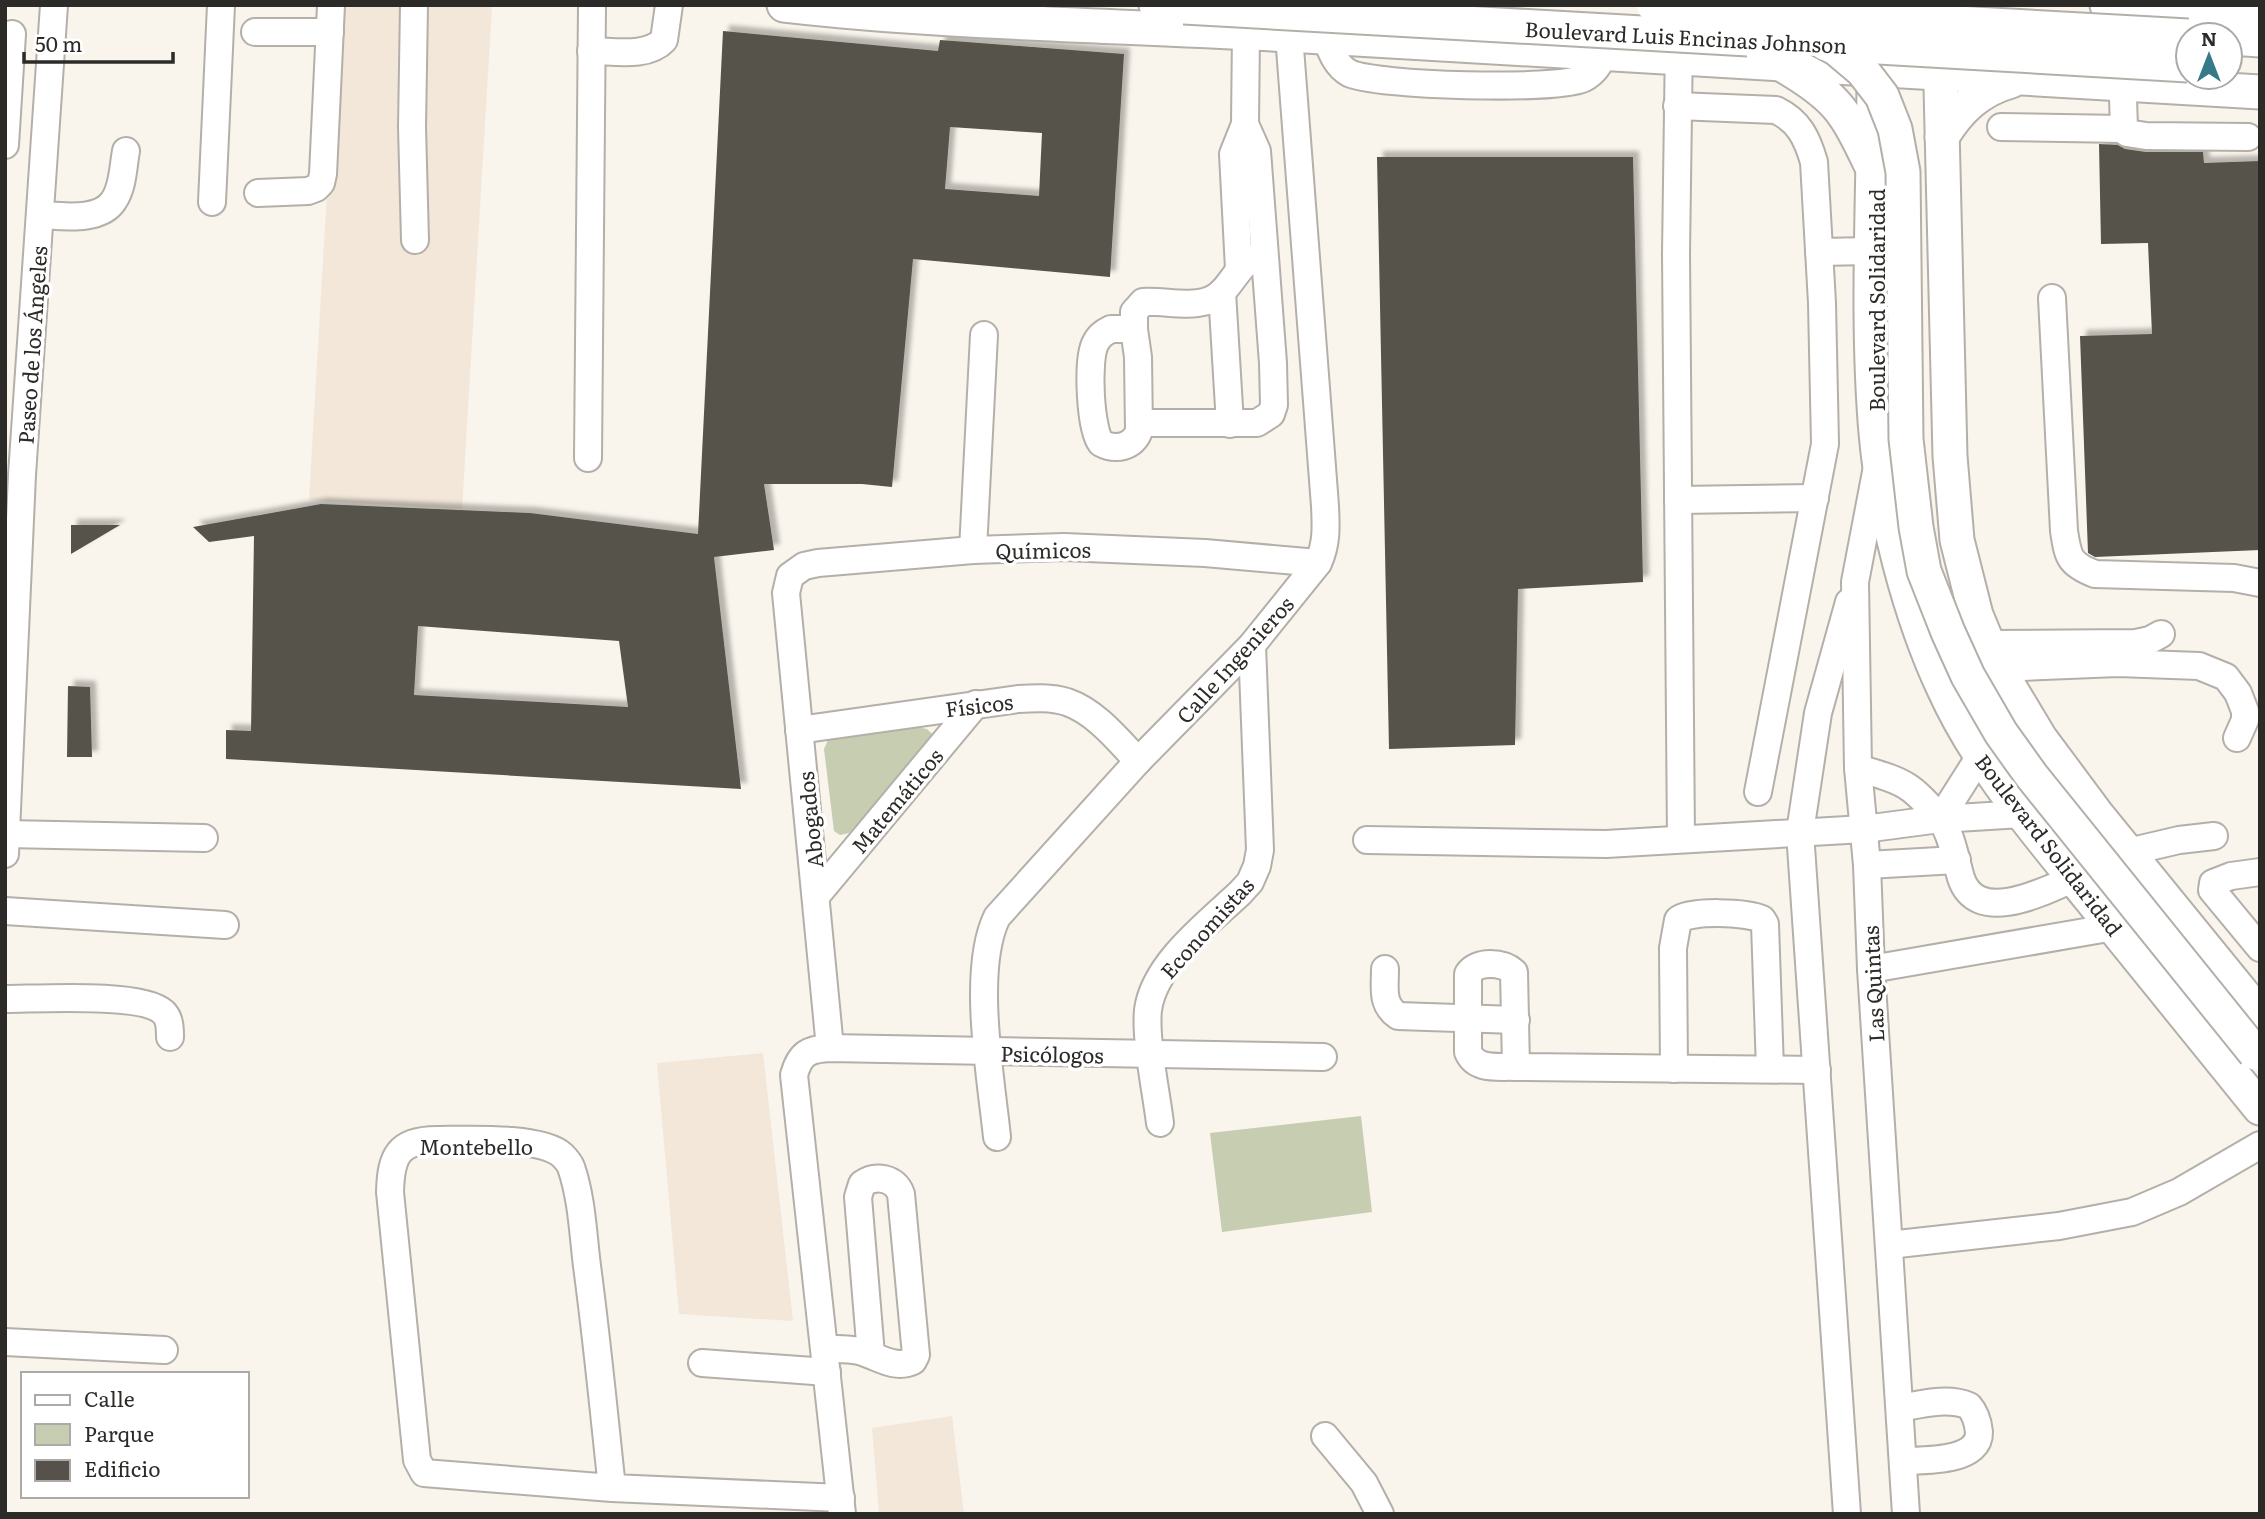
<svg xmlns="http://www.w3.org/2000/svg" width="2265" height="1519" viewBox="0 0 2265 1519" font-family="Literata,serif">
<defs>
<filter id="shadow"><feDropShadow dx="6" dy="-6" stdDeviation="2" flood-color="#0004"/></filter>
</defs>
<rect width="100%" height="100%" fill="#f9f4ec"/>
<g fill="#f2e7d9">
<polygon points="338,5 492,6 462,509 309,500"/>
<polygon points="763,1053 793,1321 679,1314 657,1063"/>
<polygon points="952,1416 964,1514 879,1514 872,1428"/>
</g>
<g fill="#c6cdb0">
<polygon points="918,727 927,729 932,734 930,740 849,833 840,835 834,831 824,749 828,740"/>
<polygon points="1361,1116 1372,1212 1222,1232 1210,1133"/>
</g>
<g fill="#56524b" fill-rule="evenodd" filter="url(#shadow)">
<path d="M723,31L938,51L940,40L1124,54L1110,277L913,259L892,487L862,484H764L774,550L714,557L741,789L226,759V730L251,731L254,536L209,542L193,527L321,504L530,513L698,534ZM950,127L1042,133L1039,196L945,189ZM418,626L619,641L628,707L414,695Z"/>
<polygon points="2099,144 2118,145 2125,149 2146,152 2203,152 2204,163 2260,161 2260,550 2095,557 2088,553 2080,336 2152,334 2148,243 2101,244"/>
<polygon points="1377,157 1633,157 1643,582 1518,589 1515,745 1389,749"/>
<polygon points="71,525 120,525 71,554"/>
<polygon points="68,686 90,687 92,757 67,757"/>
</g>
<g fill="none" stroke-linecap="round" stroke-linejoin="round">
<g stroke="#b4afa8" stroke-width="30">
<g id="minor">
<polyline points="414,5 412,127 415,240"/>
<polyline points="255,32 330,32"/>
<path d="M1326,38C1331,51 1336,66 1349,73C1375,86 1558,91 1584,78C1595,72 1599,64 1605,54"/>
<polyline points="1679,40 1676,254 1681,839"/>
<path d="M591,51C614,51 647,58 664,40L669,5"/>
<polyline points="2122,66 2124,129 2127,133 2146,136 2248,137"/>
<path d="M1677,106L1776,110C1799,121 1807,138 1814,162L1822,303L1825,444L1758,792"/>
<polyline points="2001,127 2124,129"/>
<polyline points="5,145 12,34"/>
<polyline points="258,193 308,191 316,188 321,183 323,174 331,5"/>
<polyline points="212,202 221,5"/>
<path d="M40,215C62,216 101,222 114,200C123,187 123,167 126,151"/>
<polyline points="1819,252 1871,251"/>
<polyline points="1239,269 1233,154 1245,124 1246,33"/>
<polyline points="1222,292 1230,424"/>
<path d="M2052,298L2064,531C2068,557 2069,564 2095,574L2234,578L2260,583"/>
<path d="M1111,329H1134L1138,357L1139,431C1133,447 1116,451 1101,443C1090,429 1087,361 1095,344C1099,336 1103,333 1111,329Z"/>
<path d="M1134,329V312L1143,302C1168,300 1203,312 1222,292C1233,281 1238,268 1251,259"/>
<polyline points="1140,423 1257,423 1271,414 1274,405 1273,363 1257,151 1245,124"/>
<polyline points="588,458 592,5"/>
<polyline points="1876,472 1855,582 1858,768 1867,865 1871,969 1906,1514"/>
<polyline points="1678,500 1815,498"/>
<polyline points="973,550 984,335"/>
<polyline points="1988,644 2136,643 2150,640 2161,634"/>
<polyline points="1998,668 2118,663 2199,666 2226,677 2238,693 2245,711 2245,720 2237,738"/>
<path d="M799,730L1018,699C1034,698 1051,697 1067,702C1096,712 1118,740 1138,761"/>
<path d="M1858,768C1874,773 1895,778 1908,787C1919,794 1931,808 1939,817C1952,834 1955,858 1961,878C1977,926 2043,892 2074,878"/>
<polyline points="1940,819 1980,756"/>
<polyline points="6,834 204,838"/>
<polyline points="1367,840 1606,844 1864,829 1940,819 2022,814"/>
<polyline points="2128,852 2179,840 2214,836"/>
<polyline points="5,854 22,475 54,5"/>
<polyline points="1867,865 1957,860"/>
<polyline points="2260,872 2231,876 2213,883 2212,890 2260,948"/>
<polyline points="817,895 976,704"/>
<polyline points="5,911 225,925"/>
<path d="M1385,969C1385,989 1381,1004 1398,1016L1516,1020"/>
<polyline points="1871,969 2114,927"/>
<path d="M5,999C37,999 142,992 163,1012C170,1018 170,1029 170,1037"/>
<polyline points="830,1048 786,593 790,576 804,566 818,563 973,550 1064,547 1205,553 1318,563"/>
<path d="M1516,1067L1514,972C1503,962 1477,960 1468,974V1052C1476,1071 1499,1066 1516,1067L1817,1070"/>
<path d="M1674,1069L1673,948L1678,920C1690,910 1747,912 1762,919L1765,924L1770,1069"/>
<path d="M1160,1123C1156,1091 1145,1039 1148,1010C1154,964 1208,923 1240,893L1250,882L1257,866L1260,850L1252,645"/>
<path d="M997,1137C991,1078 971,970 997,917L1138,761L1252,645L1318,563C1327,544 1326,526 1325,506L1289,35"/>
<polyline points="1889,1245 2059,1226 2132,1212 2179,1192 2260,1145"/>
<polyline points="5,1342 164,1350"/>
<path d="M825,1349C836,1349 848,1348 859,1351C878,1356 894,1370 913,1361L916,1355L901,1194C895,1178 876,1174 862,1184L858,1197L871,1355"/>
<polyline points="702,1363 827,1372"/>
<path d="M1900,1408C1922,1404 1948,1397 1969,1406C1976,1414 1978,1422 1979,1432C1980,1462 1925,1460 1903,1461"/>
<polyline points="1325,1436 1364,1483 1380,1514"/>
<path d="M612,1488C604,1414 597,1340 587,1266C583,1234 582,1199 571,1167C569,1162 566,1159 562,1155C540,1136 467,1140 437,1140C398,1140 391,1156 390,1192L417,1460L424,1473L612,1488L841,1498"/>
<path d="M842,1514L794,1075C800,1053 809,1049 830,1048L1323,1057"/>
<polyline points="1847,1514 1800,832 1818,713 1849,602"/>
</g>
</g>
<g stroke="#b4afa8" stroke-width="37">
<g id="major">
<path d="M784,5C951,24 1121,25 1288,35C1612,53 1936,74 2260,92"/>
<polyline points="1156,5 1184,7"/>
<polyline points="1939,5 1950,456 1957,540 1976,615 1998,668 2040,738 2098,816 2260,1015"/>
<polyline points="2107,5 2260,14"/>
<polyline points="2230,38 2260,40"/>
<path d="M1786,67C1837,97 1845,111 1870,163"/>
<path d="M1874,76C1874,195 1866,315 1876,433C1883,513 1910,617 1944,689C1979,766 2036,831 2089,897C2146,967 2203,1037 2260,1108"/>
<path d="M1942,137C1959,109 1979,90 2011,81"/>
</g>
</g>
<use href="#minor" stroke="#fff" stroke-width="26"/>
<use href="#major" stroke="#fff" stroke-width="33"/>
<g stroke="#b4afa8" stroke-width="37" stroke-linecap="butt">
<g id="major-bridge">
<polyline points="1654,6 1772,24 1811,35 1837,49 1862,70 1882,96 1895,129 1903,172 1906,439 1916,527 1924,571 1948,632 1968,676 2001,733 2031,775 2255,1053"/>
<polyline points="1184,7 1748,39"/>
<polyline points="1778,13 2188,36"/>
<polyline points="1826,44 2188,65"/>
</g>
</g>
<use href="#major-bridge" stroke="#fff" stroke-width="33"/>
</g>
<g text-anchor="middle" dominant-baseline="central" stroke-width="7" stroke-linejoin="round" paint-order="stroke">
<g font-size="21" fill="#2d2b28" stroke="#fff">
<text transform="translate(1686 36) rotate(3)">Boulevard Luis Encinas Johnson</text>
<text transform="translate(1875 300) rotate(-90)">Boulevard Solidaridad</text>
<text transform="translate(31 345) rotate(-86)">Paseo de los Ángeles</text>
<text transform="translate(1043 549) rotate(-1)">Químicos</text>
<text transform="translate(1234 659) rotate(-48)">Calle Ingenieros</text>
<text transform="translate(979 704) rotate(-7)">Físicos</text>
<text transform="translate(896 800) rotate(-50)">Matemáticos</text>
<text transform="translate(809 820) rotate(-96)">Abogados</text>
<text transform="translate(2050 844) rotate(52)">Boulevard Solidaridad</text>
<text transform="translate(1206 927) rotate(-48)">Economistas</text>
<text transform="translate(1872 984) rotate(-93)">Las Quintas</text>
<text transform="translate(1052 1053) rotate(1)">Psicólogos</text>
<text x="476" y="1145">Montebello</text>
</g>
</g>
<rect width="2265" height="1519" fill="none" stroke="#2d2b28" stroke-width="14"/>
<rect x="21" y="1372" width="228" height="126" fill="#ffffff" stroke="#abaaa9" stroke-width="2"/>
<rect x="35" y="1395" width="35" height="10" fill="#ffffff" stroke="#abaaa9" stroke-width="2"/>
<text x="84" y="1407" font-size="21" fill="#2d2b28">Calle</text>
<rect x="35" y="1424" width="35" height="21" fill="#c6cdb0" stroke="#abaaa9" stroke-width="2"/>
<text x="84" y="1442" font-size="21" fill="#2d2b28">Parque</text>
<rect x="35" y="1460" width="35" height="21" fill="#56524b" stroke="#abaaa9" stroke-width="2"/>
<text x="84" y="1477" font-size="21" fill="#2d2b28">Edificio</text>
<g transform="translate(2209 56)"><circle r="33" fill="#ffffff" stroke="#abaaa9" stroke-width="2"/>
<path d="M0-5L12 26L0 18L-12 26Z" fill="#367a89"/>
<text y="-10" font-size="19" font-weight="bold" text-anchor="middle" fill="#2d2b28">N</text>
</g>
<path d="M24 52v10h149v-10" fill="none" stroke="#2d2b28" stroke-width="3.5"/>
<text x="35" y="52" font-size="21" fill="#2d2b28" stroke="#ffffff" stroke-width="5" paint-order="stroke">50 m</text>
</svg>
